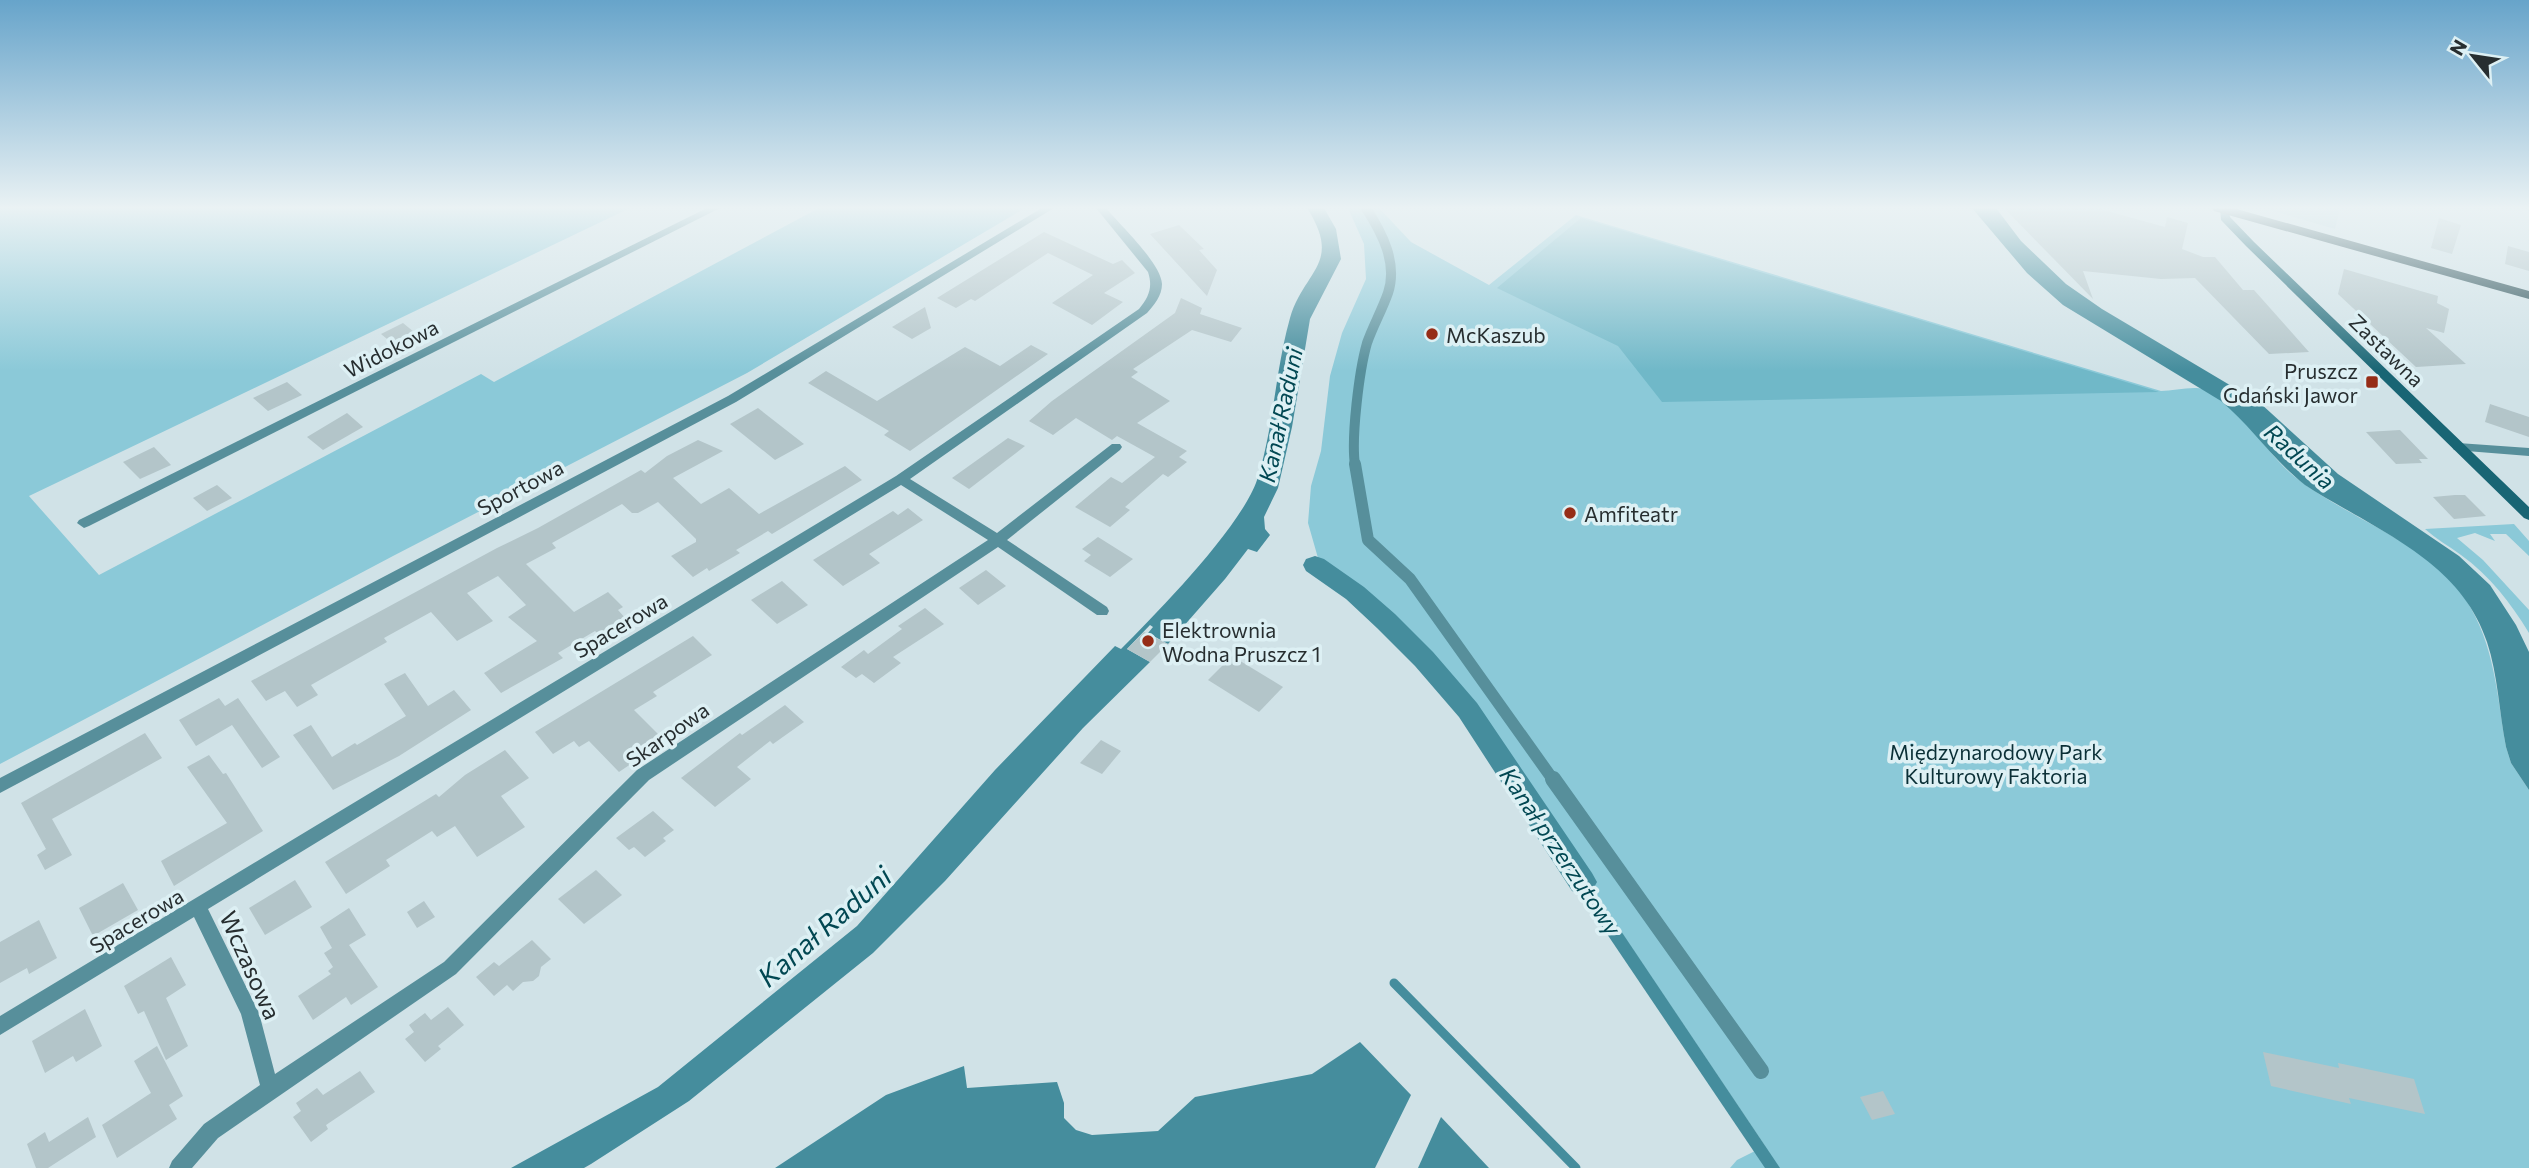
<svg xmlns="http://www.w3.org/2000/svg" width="2529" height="1168" viewBox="0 0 2529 1168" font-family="Commissioner,sans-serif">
<rect width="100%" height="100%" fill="#d0e2e7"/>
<polygon fill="#bbd6dc" points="2263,208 2340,208 2335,229"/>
<g fill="#8bc9d8">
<polygon points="0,208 630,208 29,496 99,575 481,374 494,382 819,208 1025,208 747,373 393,556 0,764"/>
<path d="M1348,208H1379L1411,242L1489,285L1576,215L2161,391C2173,391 2192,386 2203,389C2234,398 2268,456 2295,477C2349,520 2427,541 2466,600C2495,645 2497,696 2506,747L2511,763L2529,790V1168H1730L1737,1160L1765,1146L1471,709L1372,596L1318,558L1308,523L1311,486L1321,451L1330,376L1342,333L1366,279L1364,244Z"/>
<path d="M2514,524L2529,541V556L2506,534H2490L2495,541L2475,533L2457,538L2483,560L2529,610V633C2510,602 2490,576 2461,555C2449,546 2436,539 2425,529Z"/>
</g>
<polygon fill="#70b8c8" points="1581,218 2159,392 1662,402 1618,346 1497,288"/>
<g fill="#458d9d">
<path d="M1307,208H1324L1336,229L1341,259L1310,319L1292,427L1278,488L1264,517L1265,529L1270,535L1257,552L1248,549L1225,579L1168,644L1148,633L1153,627L1150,625L1127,649L1150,662L1083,728L945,881L873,953L689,1101L591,1164L584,1168H511L658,1087L857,926L995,770L1115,646L1121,649C1158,612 1241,527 1257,480C1274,428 1275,371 1290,318C1304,270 1343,264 1307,208Z"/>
<path d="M1972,208H1996L2021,241L2066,284L2102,309L2260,403L2338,474L2459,556L2490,585L2516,625L2529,652V790L2511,763L2506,747C2499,712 2498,675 2487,642C2460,559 2371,528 2305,485C2273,460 2251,426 2221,401L2063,305L2027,273Z"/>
<polygon points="1568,852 1780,1168 1765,1168 1555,857"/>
<polygon points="1360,1042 1411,1095 1375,1168 775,1168 886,1095 964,1066 967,1088 1057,1082 1064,1103 1064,1118 1076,1130 1092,1135 1158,1131 1195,1097 1312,1074"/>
<polygon points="1441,1117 1489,1168 1418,1168"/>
</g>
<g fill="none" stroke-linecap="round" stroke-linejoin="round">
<polyline stroke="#458d9d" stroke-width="9" points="1394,983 1576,1168"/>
<polygon fill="#458d9d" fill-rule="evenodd" points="1315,556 1324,559 1364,587 1395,614 1433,652 1477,703 1592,873 1597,882 1592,891 1582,895 1572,891 1459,717 1415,666 1377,628 1346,599 1306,571 1303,565 1306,559"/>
</g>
<g fill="#b3c5c9">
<polygon points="2004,208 2096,208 2165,227 2167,217 2188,223 2182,249 2203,257 2215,257 2243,290 2254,290 2309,352 2269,354 2195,278 2161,279 2083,271 2093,299"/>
<polygon points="2439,218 2461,225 2452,254 2431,248"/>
<polygon points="1179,225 1204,249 1199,250 1217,270 1207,296 1150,234"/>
<polygon points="1044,232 1113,264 1122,260 1135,273 1104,293 1123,302 1092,325 1052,303 1093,275 1048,253 975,301 971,299 956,308 937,298"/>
<polygon points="2508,246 2529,252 2529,271 2505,264"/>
<polygon points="2344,269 2438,296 2437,303 2449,309 2444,333 2426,328 2466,364 2416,367 2338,294"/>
<polygon points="1181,298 1202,308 1200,314 1242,328 1231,342 1192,330 1133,369 1138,372 1131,377 1170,401 1137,423 1187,451 1179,457 1187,462 1168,477 1163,474 1125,507 1130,510 1110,527 1075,507 1111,477 1122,483 1155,457 1117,436 1112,440 1076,418 1053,435 1029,421 1052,401 1175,313"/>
<polygon points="925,307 931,328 912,339 892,327"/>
<polygon points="403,323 420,337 398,348 381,334"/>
<polygon points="1031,345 1048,354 910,451 884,435 889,431 808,383 826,371 877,401 965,347 1000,366"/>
<polygon points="287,382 302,395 268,411 253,398"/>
<polygon points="2490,404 2529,417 2529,437 2485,422"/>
<polygon points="758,408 804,444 775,460 730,424"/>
<polygon points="347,413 363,427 323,450 307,437"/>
<polygon points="2400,430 2428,459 2419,459 2422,463 2396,464 2366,432"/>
<polygon points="1008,438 1025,446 969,489 952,478"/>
<polygon points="698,440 723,451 673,478 701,504 729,488 759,514 845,466 862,480 772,534 768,531 736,550 740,553 709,571 707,568 693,577 671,556 696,542 696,539 658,502 638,513 632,513 622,504 552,543 556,548 526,564 574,612 608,592 623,607 618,610 627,620 600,636 595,631 558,653 563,658 501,693 484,673 537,641 508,617 526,605 498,576 467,593 493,621 457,641 431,612 384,638 387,642 311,685 318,695 297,707 285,691 266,701 251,681 497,548 538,528 641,470 645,473 667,456"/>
<polygon points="154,447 171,465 140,479 123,462"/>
<polygon points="217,485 232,498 207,511 193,498"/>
<polygon points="2455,495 2465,495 2486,516 2454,519 2433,497"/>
<polygon points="908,508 923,520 869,554 880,563 843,586 813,560 893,511 898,515"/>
<polygon points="1098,537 1133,559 1110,577 1084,561 1091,555 1082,549"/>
<polygon points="986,570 1006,586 978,605 959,588"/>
<polygon points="782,581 808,605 777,624 751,600"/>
<polygon points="925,608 944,624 893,657 901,663 874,683 862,674 856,678 841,667 864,650 868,654 902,629 898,626"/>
<polygon points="1144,632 1168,644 1150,662 1127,649"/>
<polygon points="693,636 712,655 653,692 657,696 634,710 665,741 619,772 589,741 579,747 574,741 553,754 535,732"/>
<polygon points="1232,656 1283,687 1259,712 1208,680"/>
<polygon points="405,673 428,706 454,690 471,710 399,756 333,790 293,735 311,725 332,757 355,743 357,745 406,716 384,684"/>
<polygon points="219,698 225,706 238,698 280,757 262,768 232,725 196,746 179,720"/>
<polygon points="785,705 804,722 773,744 770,741 737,767 751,779 715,807 681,778 740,733 742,735"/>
<polygon points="145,733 162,758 52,819 72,855 45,870 37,855 46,849 21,803"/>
<polygon points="1101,740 1121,751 1102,774 1080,763"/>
<polygon points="505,750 529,778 501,796 525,827 477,857 455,826 437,837 432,831 386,860 390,866 346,894 325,862 436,794 439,797 465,775"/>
<polygon points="209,755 223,774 226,773 263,831 174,886 161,861 227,823 187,767"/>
<polygon points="653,811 674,830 663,838 666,841 645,857 634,847 629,850 616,838"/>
<polygon points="596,870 622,895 584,924 558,899"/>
<polygon points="295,880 312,907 265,935 249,908"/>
<polygon points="123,883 138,910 93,936 79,908"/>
<polygon points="424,901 435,917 417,928 407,912"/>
<polygon points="349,908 366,935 349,945 378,987 351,1005 346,997 313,1020 298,996 331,974 328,971 333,967 324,953 332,948 320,927"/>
<polygon points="39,920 57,958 29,974 27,968 0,983 0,942"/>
<polygon points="532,940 551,959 541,967 539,976 533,981 523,982 513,991 507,985 494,996 476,977 494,962 499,966"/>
<polygon points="171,957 186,985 166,998 188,1046 166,1060 144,1011 138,1014 124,986"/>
<polygon points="448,1007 464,1025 438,1046 441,1049 425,1062 405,1039 414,1032 409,1025 425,1013 431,1020"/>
<polygon points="85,1009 102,1046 76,1062 73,1056 45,1073 32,1041"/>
<polygon points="157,1046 183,1096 169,1105 177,1119 117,1158 102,1125 151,1093 134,1061"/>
<polygon points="2263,1052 2339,1068 2338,1063 2414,1079 2425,1114 2349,1098 2351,1104 2271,1086"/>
<polygon points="360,1071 375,1092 326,1125 328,1129 311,1142 293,1117 301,1111 296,1103 317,1088 323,1095"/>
<polygon points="1883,1091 1895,1114 1872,1120 1860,1097"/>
<polygon points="88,1117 96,1137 48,1168 36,1168 27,1144 45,1132 49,1142"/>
</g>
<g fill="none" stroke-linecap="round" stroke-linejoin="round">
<path stroke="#578f9b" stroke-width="10" d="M1355,465C1351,438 1359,371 1367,343C1373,326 1382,310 1388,293C1398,263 1382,233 1366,208"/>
<polyline stroke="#578f9b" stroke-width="12" points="1355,464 1368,540 1410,579 1554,781"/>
<polyline stroke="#578f9b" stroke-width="16" points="1553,779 1761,1071"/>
<g fill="#578f9b" fill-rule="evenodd">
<polygon points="707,208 720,208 89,526 84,528 77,523 79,520"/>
<polygon points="1042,208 1054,208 736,402 0,793 0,778 728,396"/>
<path d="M1096,208H1106C1120,225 1161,263 1162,284C1162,296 1154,305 1147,313L910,479L997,533L1112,444H1120L1122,447L1120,450L1007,540L1107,607L1109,611L1107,615H1097L998,547L649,780L456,974L218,1138L192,1168H169L172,1161L204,1124L260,1085L241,1014L194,917L0,1035V1016L896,476L1139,309C1149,297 1153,287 1148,272ZM901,485L988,540L637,770L444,962L275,1074L259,1013L208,909Z"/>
<polygon points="2458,443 2529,448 2529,456 2454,450 2452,447 2454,444"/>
</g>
<polygon fill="#196574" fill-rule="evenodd" points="2220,208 2228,208 2230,217 2254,242 2529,507 2529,520 2524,518 2246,246 2221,220"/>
<polygon fill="#1d444c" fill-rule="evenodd" points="2212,208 2233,208 2529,291 2529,299 2214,211"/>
</g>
<linearGradient id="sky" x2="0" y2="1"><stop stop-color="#67a4ca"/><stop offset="0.56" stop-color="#eaf2f4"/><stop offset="1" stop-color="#eaf2f4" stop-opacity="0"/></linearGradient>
<rect width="2529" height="371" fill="url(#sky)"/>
<g fill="#962d17" stroke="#ddf0f4" stroke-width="2.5">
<circle cx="1432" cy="334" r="7"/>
<rect x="2365" y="375" width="14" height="14" rx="3.5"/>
<circle cx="1570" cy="513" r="7"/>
<circle cx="1148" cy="641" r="7"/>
</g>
<g text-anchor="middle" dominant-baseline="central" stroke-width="7" stroke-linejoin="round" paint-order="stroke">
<g font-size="21" fill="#272e30" stroke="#ddf0f4" text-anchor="start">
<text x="1446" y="334">McKaszub</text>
<text x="2358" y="370" text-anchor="end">Pruszcz<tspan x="2358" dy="24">Gdański Jawor</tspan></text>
<text x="1584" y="513">Amfiteatr</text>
<text x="1162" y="629">Elektrownia<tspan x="1162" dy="24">Wodna Pruszcz 1</tspan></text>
</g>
<g font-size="21" fill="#272e30" stroke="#ddf0f4">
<text transform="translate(391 348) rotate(-27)">Widokowa</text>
<text transform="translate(2387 350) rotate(44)">Zastawna</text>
<text transform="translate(520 487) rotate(-28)">Sportowa</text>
<text transform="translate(620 625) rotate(-31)">Spacerowa</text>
<text transform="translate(667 734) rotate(-35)">Skarpowa</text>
<text transform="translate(136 920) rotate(-31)">Spacerowa</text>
</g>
<g font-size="21" fill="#0a2f36" stroke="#ddf0f4">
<text x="1996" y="751">Międzynarodowy Park<tspan x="1996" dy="24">Kulturowy Faktoria</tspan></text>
</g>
<g font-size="23" font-style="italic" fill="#014752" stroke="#ddf0f4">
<text transform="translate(1280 415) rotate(-78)">Kanał Raduni</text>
<text transform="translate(2300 456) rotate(42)">Radunia</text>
<text transform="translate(1561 851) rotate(56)">Kanał przerzutowy</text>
</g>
<g font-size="24" fill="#272e30" stroke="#ddf0f4">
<text transform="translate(251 965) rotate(66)">Wczasowa</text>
</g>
<g font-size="28" font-style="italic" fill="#014752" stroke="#ddf0f4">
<text transform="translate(824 926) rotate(-41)">Kanał Raduni</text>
</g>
</g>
<g transform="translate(2473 56) rotate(300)" stroke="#ddf0f4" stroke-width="5" paint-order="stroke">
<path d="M0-5L12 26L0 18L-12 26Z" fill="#272e30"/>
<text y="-10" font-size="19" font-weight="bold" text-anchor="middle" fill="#272e30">N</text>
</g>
</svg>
